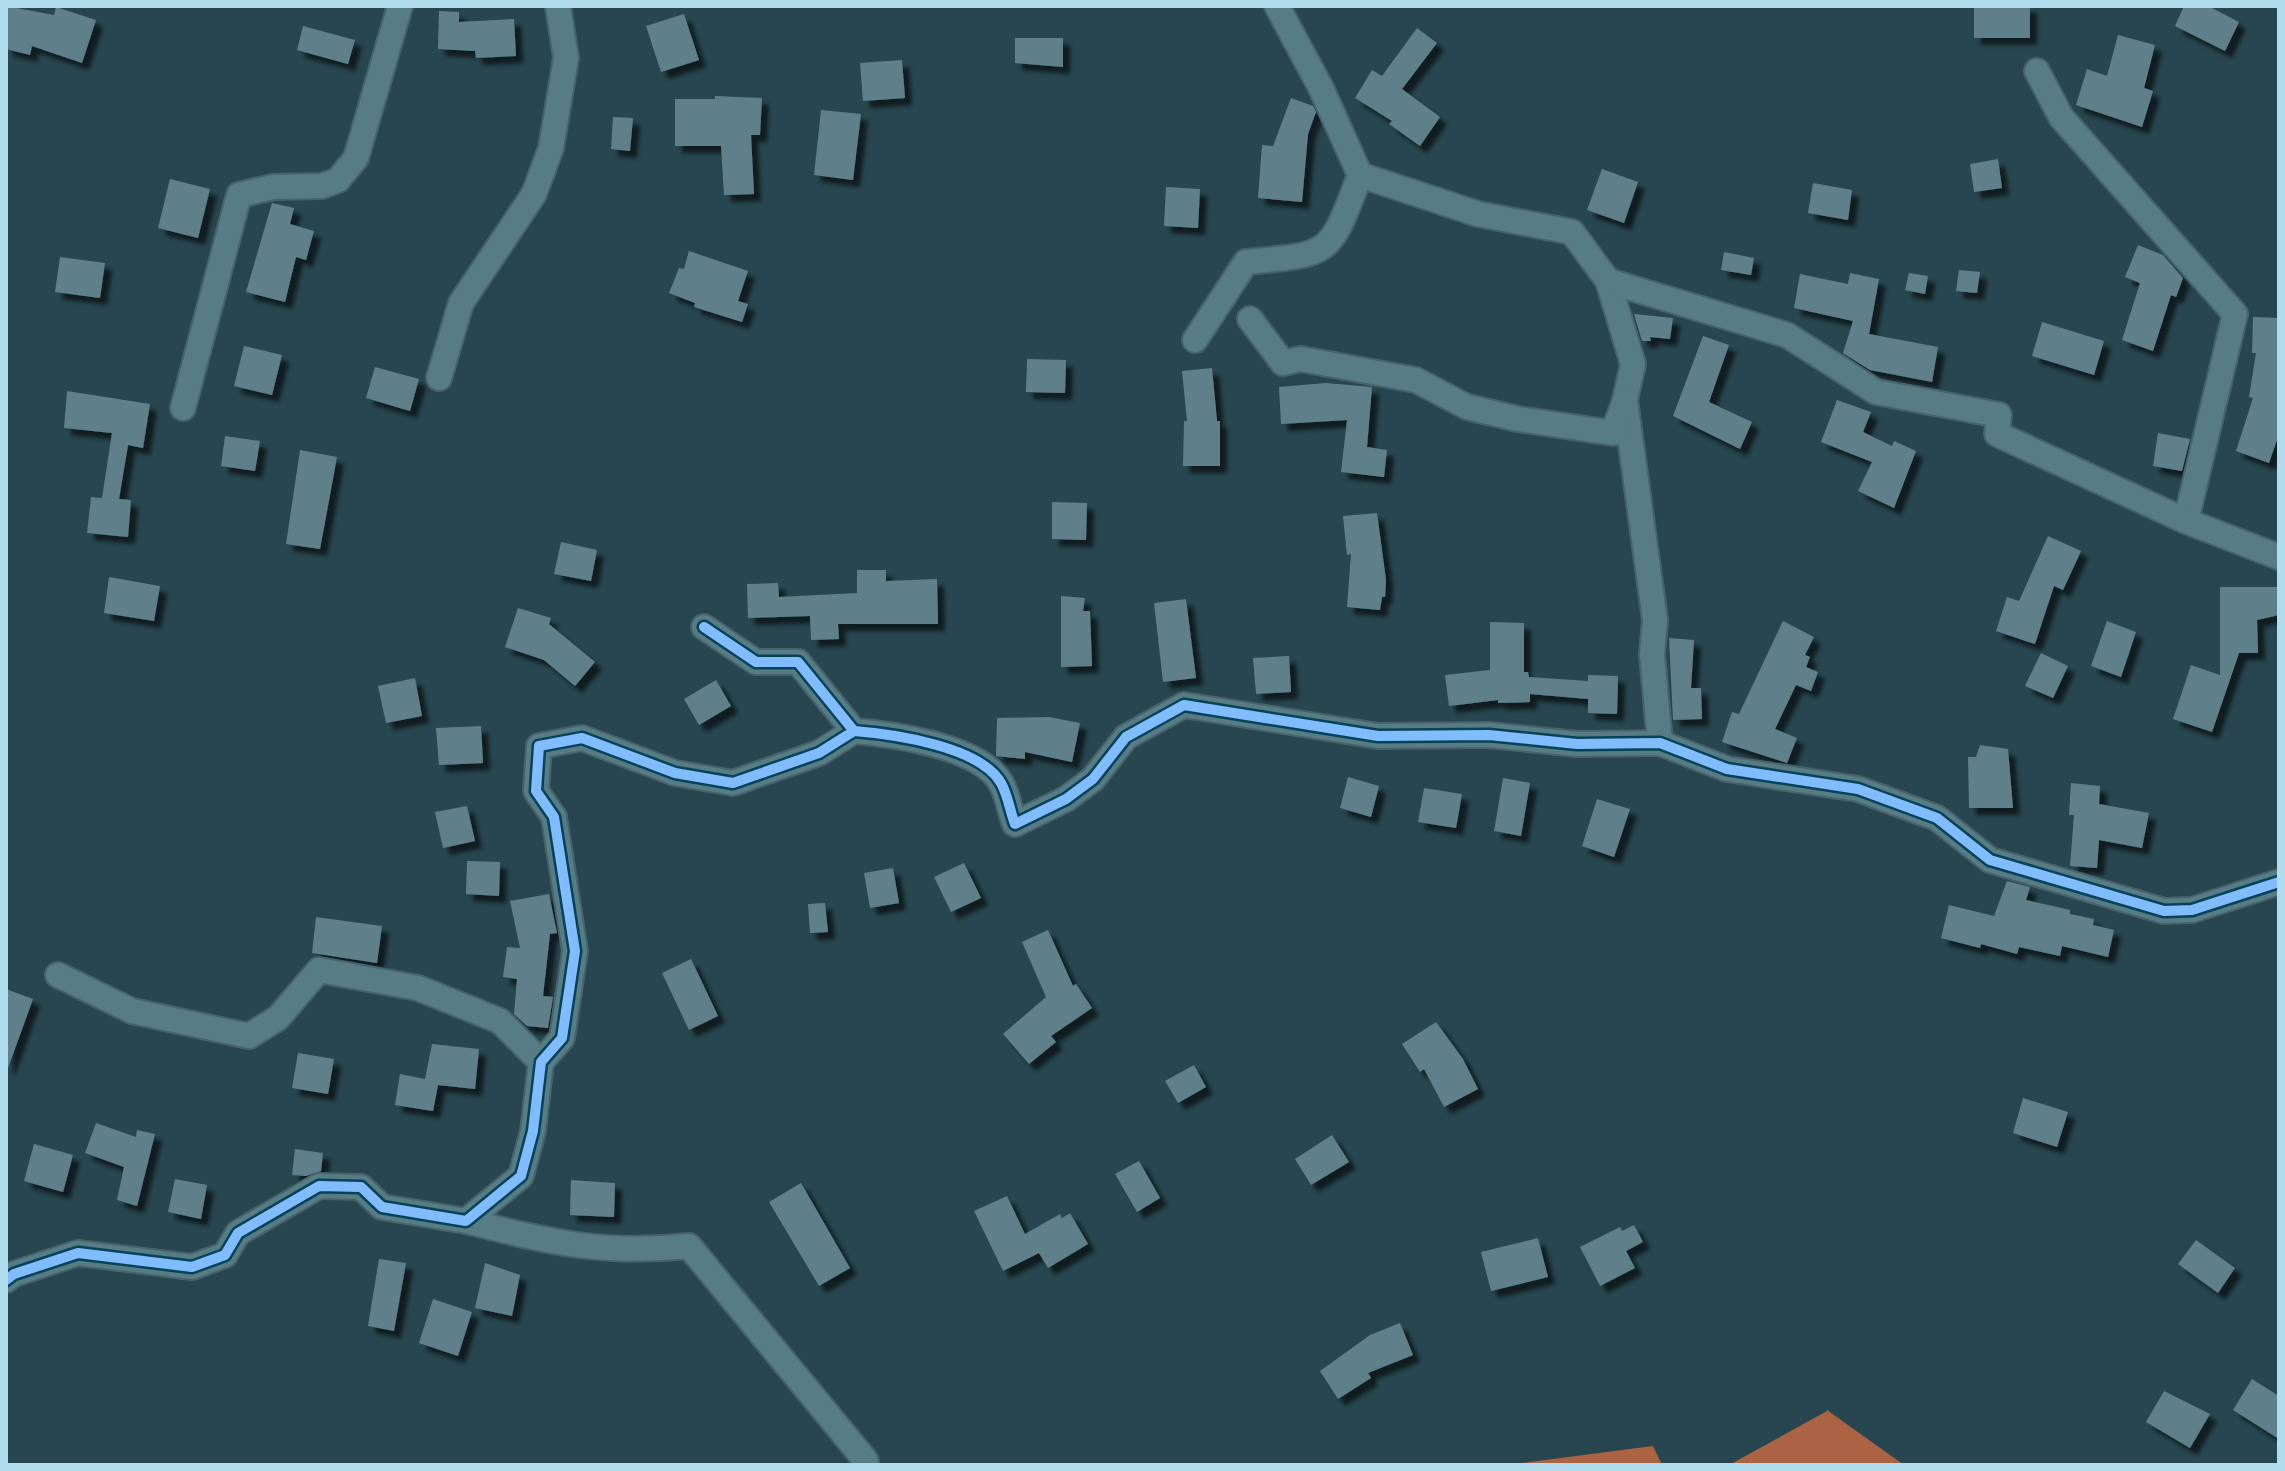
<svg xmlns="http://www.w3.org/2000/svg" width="2285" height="1471" viewBox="0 0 2285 1471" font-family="'Public Sans',sans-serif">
<defs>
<filter id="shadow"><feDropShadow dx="7" dy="7" stdDeviation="2" flood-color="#0009"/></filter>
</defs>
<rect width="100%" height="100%" fill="#27464f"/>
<g fill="#ab6343">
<polygon points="1827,1410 1904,1465 1729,1465 1827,1411"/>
<polygon points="1653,1446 1662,1465 1506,1465"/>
</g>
<g fill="#5f808b" filter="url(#shadow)">
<polygon points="6,6 54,15 56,7 96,20 82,63 32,46 30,55 6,49"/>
<rect x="1974" y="6" width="56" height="32"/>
<polygon points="2184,6 2208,6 2239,22 2225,51 2175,26"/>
<polygon points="439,11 459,12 459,22 514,19 516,56 476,58 475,51 438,49"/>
<polygon points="684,14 699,60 661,72 646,26"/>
<polygon points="303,26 355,40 348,64 297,50"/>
<polygon points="1417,28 1437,43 1402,89 1440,117 1420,146 1389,124 1392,121 1355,98 1372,70 1382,76"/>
<polygon points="2118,35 2155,45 2144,88 2153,91 2142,127 2076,105 2087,69 2107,76"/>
<polygon points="1015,38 1063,38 1063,67 1015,63"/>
<polygon points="902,60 905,98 863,101 860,63"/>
<polygon points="715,96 762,98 760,135 751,135 754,194 724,195 721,146 675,146 675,99 715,99"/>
<polygon points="1291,98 1313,106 1316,112 1308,134 1302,202 1258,198 1262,145 1273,146"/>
<polygon points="821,110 861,114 853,180 814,175"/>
<polygon points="613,117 633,118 630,151 611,149"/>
<polygon points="1998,159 2002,188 1974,192 1970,164"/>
<polygon points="1602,169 1638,182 1624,223 1587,210"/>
<polygon points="170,179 210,189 198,238 158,228"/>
<polygon points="1813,183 1852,190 1848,220 1808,213"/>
<polygon points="1166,187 1200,189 1198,228 1164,226"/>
<polygon points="272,203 294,208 290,224 314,231 306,260 296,257 285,302 246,292"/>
<polygon points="2138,245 2163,255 2183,278 2176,297 2171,295 2153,351 2122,340 2140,283 2125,277"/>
<polygon points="689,251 748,271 738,301 748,304 742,322 694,307 695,303 669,293 679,268 684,269"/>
<polygon points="1724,252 1754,258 1751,275 1721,270"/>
<polygon points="60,257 105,263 100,298 55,292"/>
<polygon points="1959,270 1980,272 1977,293 1956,291"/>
<polygon points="1850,273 1879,279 1869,334 1938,347 1932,382 1870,370 1843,353 1853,321 1794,308 1800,274 1848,284"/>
<polygon points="1909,273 1928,276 1925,294 1905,290"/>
<polygon points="1634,314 1673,318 1670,339 1650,337 1651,341 1642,341"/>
<polygon points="2253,317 2279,318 2279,434 2269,463 2236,451 2253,398 2249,397 2256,353 2252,353"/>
<polygon points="2042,322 2104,341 2094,375 2032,356"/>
<polygon points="1703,336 1729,345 1709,402 1752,422 1740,449 1673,416"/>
<polygon points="244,346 282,355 272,395 234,386"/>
<polygon points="1027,359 1066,360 1065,393 1026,392"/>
<polygon points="375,367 419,379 410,411 366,398"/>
<polygon points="1212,368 1217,421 1220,421 1220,466 1183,466 1184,421 1187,421 1182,371"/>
<polygon points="1326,383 1372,387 1367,447 1387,450 1384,477 1341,472 1347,420 1281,424 1279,387"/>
<polygon points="67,391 150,404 143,448 128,445 119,499 131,500 128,537 87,533 91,497 102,498 112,433 64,428"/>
<polygon points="1837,400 1871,412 1863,432 1892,446 1894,441 1916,451 1894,508 1858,491 1872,462 1821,442"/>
<polygon points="2158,433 2190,439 2182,471 2153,466"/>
<polygon points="225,436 260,441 255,471 221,466"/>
<polygon points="300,450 337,457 320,549 286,544"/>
<polygon points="1052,502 1087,503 1086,540 1052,539"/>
<polygon points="1377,513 1386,580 1385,597 1382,597 1380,610 1347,607 1351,554 1347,555 1343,516"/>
<polygon points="2048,536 2081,551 2063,590 2054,586 2035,644 1996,631 2007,597 2019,601"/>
<polygon points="561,542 597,550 591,581 554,574"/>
<polygon points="857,570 886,570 886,581 937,579 938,624 838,624 839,639 811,640 810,616 748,618 747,584 778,583 779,597 857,593"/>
<polygon points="109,577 160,586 154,621 104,613"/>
<polygon points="2220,587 2279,587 2279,615 2257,620 2258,653 2239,653 2212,732 2173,719 2191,665 2220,675"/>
<polygon points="1061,596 1085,598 1083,611 1090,611 1092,666 1061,667"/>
<polygon points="1186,599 1196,678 1163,682 1154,603"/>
<polygon points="518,608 551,618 549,624 595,662 575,686 544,660 505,647"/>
<polygon points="1783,621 1814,637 1805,655 1810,657 1806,667 1818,672 1811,691 1796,685 1775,729 1797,738 1787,763 1722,742 1732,712 1739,714"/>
<polygon points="2107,621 2136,632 2121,677 2091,666"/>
<polygon points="1490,622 1524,623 1524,672 1528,672 1529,677 1588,681 1588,675 1618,676 1617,714 1588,713 1588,699 1530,694 1530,702 1498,703 1498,700 1449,706 1445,675 1490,670"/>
<polygon points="1669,638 1694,640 1691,688 1701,688 1702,719 1673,720"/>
<polygon points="2041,653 2068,666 2053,698 2025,686"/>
<polygon points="1289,656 1291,692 1256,694 1253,658"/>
<polygon points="415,678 422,716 386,723 378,686"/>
<polygon points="716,680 731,706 699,725 684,699"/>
<polygon points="1049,717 1080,723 1072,762 1025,752 1025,759 996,756 997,718"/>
<polygon points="481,726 483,763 439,765 436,728"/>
<polygon points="1980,745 2008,749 2013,808 1969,808 1968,757 1976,757"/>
<polygon points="1348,777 1379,786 1371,817 1340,808"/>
<polygon points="1503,778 1530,783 1521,836 1494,831"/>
<polygon points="2071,783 2100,786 2099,804 2149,813 2142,848 2099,840 2097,868 2070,866 2074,815 2069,815"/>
<polygon points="1424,788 1462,794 1456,828 1418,822"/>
<polygon points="1597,799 1630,809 1614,857 1582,846"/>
<polygon points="467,806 475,841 443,848 435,812"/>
<polygon points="467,861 500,862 499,896 466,894"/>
<polygon points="964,863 981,898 951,912 934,877"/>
<polygon points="893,868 899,903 870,908 864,873"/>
<polygon points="2007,881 2030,887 2026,900 2070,910 2070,914 2094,919 2093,925 2114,930 2108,957 2062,946 2060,956 2019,947 2017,954 1981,944 1980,948 1941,938 1949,905 1994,916"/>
<polygon points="549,894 557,933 550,934 543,996 553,997 548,1028 527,1026 514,1014 517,979 503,977 507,947 520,948 510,901"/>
<polygon points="825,903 828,932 810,933 808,904"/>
<polygon points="316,917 382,926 377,963 312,953"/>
<polygon points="1048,930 1073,986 1076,984 1092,1008 1051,1036 1056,1042 1029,1064 1003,1034 1046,997 1022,942"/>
<polygon points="691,959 718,1016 689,1030 662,973"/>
<polygon points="6,989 33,999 8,1068 6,1067"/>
<polygon points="1436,1022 1463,1059 1478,1089 1444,1107 1424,1069 1420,1072 1402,1044"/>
<polygon points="432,1044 479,1049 475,1089 438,1085 433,1111 395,1105 400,1074 425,1079"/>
<polygon points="298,1053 334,1059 328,1094 292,1088"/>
<polygon points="1194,1065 1206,1087 1178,1103 1165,1081"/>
<polygon points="2023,1098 2068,1112 2057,1147 2013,1133"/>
<polygon points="96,1123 136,1137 137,1130 155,1134 137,1206 117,1200 124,1167 85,1153"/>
<polygon points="1332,1135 1349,1162 1311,1185 1295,1159"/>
<polygon points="34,1144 73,1155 63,1192 24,1181"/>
<polygon points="295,1149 323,1153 321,1171 306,1176 292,1175"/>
<polygon points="1139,1161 1160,1198 1137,1212 1115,1174"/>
<polygon points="175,1179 207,1185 201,1219 168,1212"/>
<polygon points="571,1180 615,1183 614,1217 570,1215"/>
<polygon points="801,1183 850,1268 819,1286 769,1202"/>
<polygon points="1007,1196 1025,1234 1060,1214 1062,1218 1070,1213 1088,1244 1048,1268 1039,1253 1003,1271 974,1211"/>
<polygon points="1634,1225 1643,1242 1626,1251 1635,1268 1600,1286 1580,1247 1620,1227 1622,1231"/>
<polygon points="1538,1238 1548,1277 1491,1291 1481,1252"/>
<polygon points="2196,1240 2235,1268 2218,1293 2178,1264"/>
<polygon points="379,1259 406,1263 394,1331 368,1326"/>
<polygon points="485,1263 520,1275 512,1316 475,1308"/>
<polygon points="433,1299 472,1312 458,1356 419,1343"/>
<polygon points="1400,1323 1413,1355 1368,1373 1371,1378 1338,1399 1320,1371 1370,1335"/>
<polygon points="2252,1379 2279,1396 2279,1439 2233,1410"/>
<polygon points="2164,1391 2210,1414 2190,1448 2146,1422"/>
</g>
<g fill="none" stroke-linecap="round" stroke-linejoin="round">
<g stroke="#47626b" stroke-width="28">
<g id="minor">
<polyline points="2037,71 2061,117 2235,314 2186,521"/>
<polyline points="1360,175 1478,214 1572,232 1608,281 1633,364 1625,400 1655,620 1652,654 1660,743"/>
<polyline points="1608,281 1787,335 1876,392 1999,415 1997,434 2186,521 2279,557"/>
<polyline points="1250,319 1283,363 1301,359 1416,380 1467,407 1518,419 1613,433 1624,403"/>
<path d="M1195,340L1246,262C1333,254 1329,256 1360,175L1321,88L1277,6"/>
<polyline points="439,378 461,303 534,194 551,148 566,58 558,6"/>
<polyline points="183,408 239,195 273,187 322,186 338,180 356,158 400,6"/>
<path d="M854,731C892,734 980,746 1001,783C1008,795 1010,812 1015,824L1066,799L1093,779L1126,737L1184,705L1378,736L1489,735L1577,744L1660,743L1727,769L1858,789L1937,818L1990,860L2164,911L2192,910L2279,882"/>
<polyline points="58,975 132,1011 249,1036 278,1018 319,970 418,988 500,1021 541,1062"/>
<path d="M466,1221C550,1242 602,1255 689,1246L866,1461L865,1465"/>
<polyline points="6,1280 14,1274 78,1253 192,1267 225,1255 238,1233 319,1186 361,1187 382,1207 466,1221 521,1176 533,1131 541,1062 562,1038 575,951 554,817 536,791 539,746 582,738 675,773 733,783 819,753 854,731 798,662 756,662 704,627"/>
</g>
</g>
<use href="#minor" stroke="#577c86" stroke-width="24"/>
<g stroke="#064455" stroke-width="15">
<g id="cycleway">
<path d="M854,731C892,734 980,746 1001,783C1008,795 1010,812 1015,824L1066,799L1093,779L1126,737L1184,705L1378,736L1489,735L1577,744L1660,743L1727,769L1858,789L1937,818L1990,860L2164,911L2192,910L2279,882"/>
<polyline points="6,1280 14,1274 78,1253 192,1267 225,1255 238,1233 319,1186 361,1187 382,1207 466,1221 521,1176 533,1131 541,1062 562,1038 575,951 554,817 536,791 539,746 582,738 675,773 733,783 819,753 854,731 798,662 756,662 704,627"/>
</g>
</g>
<use href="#cycleway" stroke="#80bcff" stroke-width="10"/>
</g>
<rect width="2285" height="1471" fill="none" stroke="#afddee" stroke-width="16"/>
</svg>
